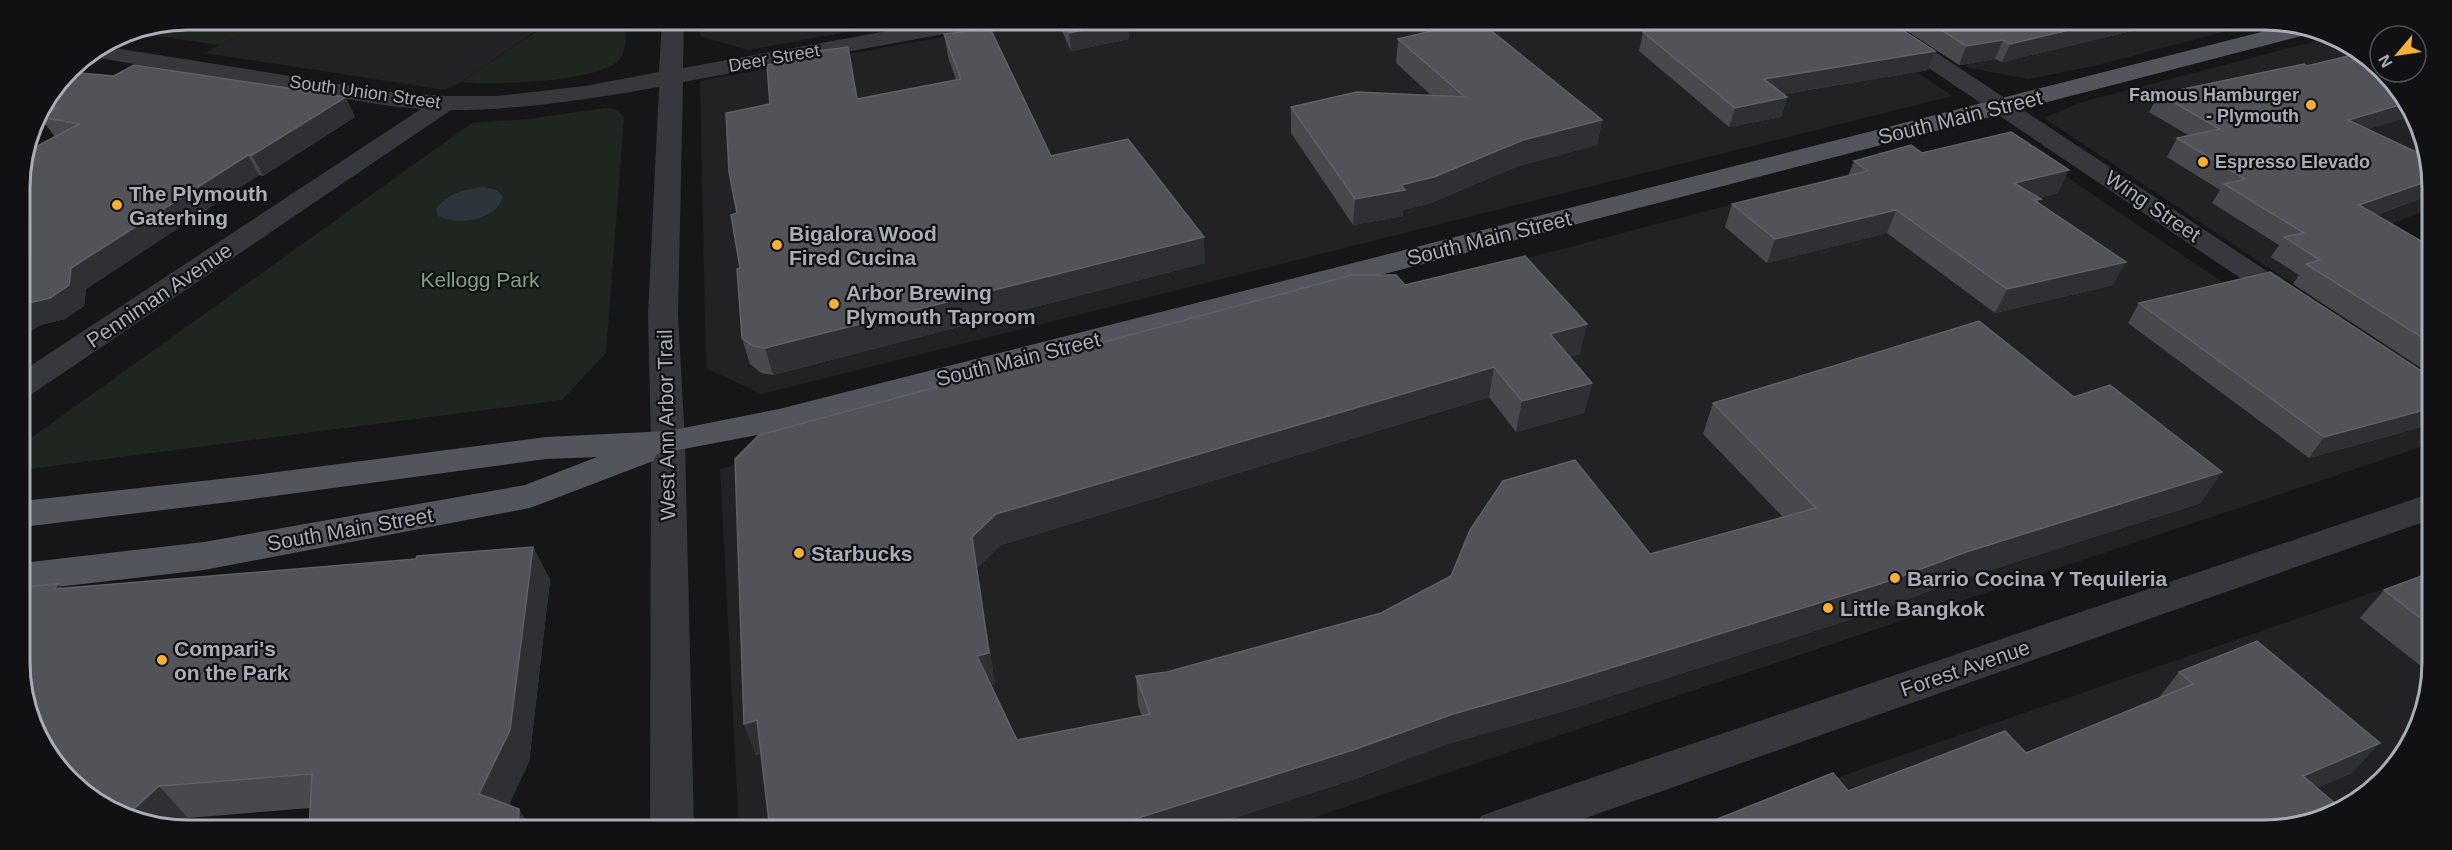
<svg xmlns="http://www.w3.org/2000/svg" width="2452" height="850" viewBox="0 0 2452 850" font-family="Helvetica,sans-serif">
<rect width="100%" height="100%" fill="#161618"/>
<g fill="#222225">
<polygon points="267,20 466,20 536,31 461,82 445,90 205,53"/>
<polygon points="699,20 913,20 748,50 700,36"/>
<polygon points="1034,20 1842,20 1952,96 761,394 706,368 700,81"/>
<polygon points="1894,20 2267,20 2098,65 2029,79 1969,68"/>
<polygon points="2331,37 2391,77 2431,166 2431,208 2372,232 2431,267 2432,377 2044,118 2079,103"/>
<polygon points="2002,133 2432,424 2432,443 1277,830 739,830 720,469 1392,287 1422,286"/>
<polygon points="2432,572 2432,662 2424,716 2367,795 2275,830 1685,830"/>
</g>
<g fill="#1e261f">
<polygon points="188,20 267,20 220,45 127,32"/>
<path d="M466,20H625C625,32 628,50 619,60C596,83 493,85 461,82L536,32Z"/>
<polygon points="605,108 618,110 624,118 606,353 562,400 21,470 21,445 472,123 528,119"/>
</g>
<path fill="#2c353c" d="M484,187L496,190L503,196C497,221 457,226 438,216L436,209C448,193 465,189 484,187Z"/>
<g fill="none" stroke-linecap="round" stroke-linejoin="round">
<g fill="#37383d" fill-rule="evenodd">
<path d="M662,20H684L683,68L948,20H993L990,25L982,27L683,82L678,315L685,442L694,830H650L651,442L648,315L659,87C590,99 522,110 451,110L32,394L21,397V372L421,109L390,106L86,56L102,46L390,92L446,96H496L585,86L659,72Z"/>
<polygon points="1862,20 1887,20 2303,295 2308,301 2303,307 2293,310 2283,307 1865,25"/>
<polygon points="2432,493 2432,519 1552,830 1475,830 1481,816 1497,810"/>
</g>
<polygon fill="#53555c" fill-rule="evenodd" points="2293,24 2319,29 2317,32 779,431 657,454 653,461 530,508 204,570 22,591 22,563 204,542 525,485 597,457 546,459 238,501 22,527 22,501 238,477 546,437 668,431 779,409"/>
</g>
<g fill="#47494d">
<polygon points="1057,20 1127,20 1129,39 1071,51"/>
<polygon points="1696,20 1887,20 1935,51 1928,70 1784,94 1787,97 1781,117 1729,127 1639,51 1643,32 1701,23"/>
<polygon points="1890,20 2211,20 2169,30 2161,24 2002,62 1995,59 1959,65"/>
<polygon points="944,34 1051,156 1205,263 773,375 761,373 750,364 742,338 737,213 770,104 852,70 857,99 956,80 948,57"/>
<polygon points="1398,39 1602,120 1597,145 1518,166 1431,203 1403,210 1403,216 1353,225 1291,133 1291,107 1432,96 1396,63"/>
<polygon points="2307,66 2409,117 2368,129 2431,166 2431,195 2376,215 2431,247 2432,375 2293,284 2299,275 2271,257 2279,245 2212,203 2220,190 2167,157 2177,138 2188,135 2149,112 2159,94"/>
<polygon points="68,72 355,117 263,176 259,175 86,289 84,306 65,319 40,325 21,338 20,177 55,137 46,125 34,124 37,113"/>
<polygon points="1922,153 2058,193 2039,198 2038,203 2113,285 1995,313 1887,233 1767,263 1725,227 1732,204 1848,176 1854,161"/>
<polygon points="1405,285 1580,354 1569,357 1592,383 1584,413 1516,432 1489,397 1001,545 977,568 995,684 991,685 1017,740 1142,716 1138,706 1136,676 1167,672 1650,554 1783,517 1703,434 1713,403 2201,503 1950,583 1874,612 1564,711 1447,744 1349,781 1196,830 770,830 761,753 756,755 744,724 735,459"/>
<polygon points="2139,303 2432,378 2432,424 2309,458 2128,323"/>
<polygon points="533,547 550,580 529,762 310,808 188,818 177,829 58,584 62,589 416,559"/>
<polygon points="2432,572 2433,662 2431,674 2360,618 2384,590"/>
<polygon points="2179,672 2352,773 2316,788 2275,830 1711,830 1715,820 2026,753 2158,699"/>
</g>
<g fill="#2f3033">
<polygon points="2111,20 2163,20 2161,24 2002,62 2010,44"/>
<polygon points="2174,20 2211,20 2169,30"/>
<polygon points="1128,21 1129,39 1071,51 1069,33"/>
<polygon points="2003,40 1995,59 1959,65 1966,46"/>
<polygon points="1935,51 1928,70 1759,98 1764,79"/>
<polygon points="346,97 355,117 263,176 252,155"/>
<polygon points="1787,97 1781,117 1729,127 1735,108"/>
<polygon points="2403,104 2409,117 2336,139 2348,120"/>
<polygon points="1602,120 1597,145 1518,166 1431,203 1403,210 1403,216 1353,225 1355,199 1401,185 1523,140"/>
<polygon points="248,155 259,175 86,289 84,306 65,319 40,325 21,338 21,306 71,268"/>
<polygon points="2069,170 2058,193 2004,206 2014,183"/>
<polygon points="2431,180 2431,195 2346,225 2359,205"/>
<polygon points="1896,210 1887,233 1767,263 1775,239"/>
<polygon points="1204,237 1205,263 773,375 765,348"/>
<polygon points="2126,262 2113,285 1995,313 2007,289"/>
<polygon points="1587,324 1580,354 1544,364 1550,334"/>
<polygon points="1494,367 1489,397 1001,545 977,568 995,684 983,687 977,656 972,537 996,514"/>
<polygon points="1592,383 1584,413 1516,432 1522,401"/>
<polygon points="2432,408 2432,424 2309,458 2324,437"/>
<polygon points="2222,472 2201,503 1950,583 1874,612 1564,711 1447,744 1349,781 1196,830 1100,830 1453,714"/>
<polygon points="533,547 550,580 529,762 500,825 479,794"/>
<polygon points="58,584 86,616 54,589"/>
<polygon points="757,720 769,751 756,755 744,724"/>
<polygon points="2380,743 2352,773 2275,805 2303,776"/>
<polygon points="159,786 188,818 177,829 134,822 126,816"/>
<polygon points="519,809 532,830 518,830"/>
</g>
<g fill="#525359" stroke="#5f6168" stroke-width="1.5">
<polygon points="1063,20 1127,20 1128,21 1069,33"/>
<polygon points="1478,20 1602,120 1523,140 1434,177 1401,185 1405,190 1355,199 1291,107 1357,92 1465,97 1398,39"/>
<polygon points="1721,20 1887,20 1935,51 1764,79 1787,97 1735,108 1643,32"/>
<polygon points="1926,20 2111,20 2010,44 2003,40 1966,46"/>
<polygon points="990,28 1051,156 1128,139 1204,237 765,348 753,346 742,338 737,269 740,268 731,215 737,213 729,172 726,113 770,104 767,65 795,61 794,54 848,47 857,99 961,79 944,34"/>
<polygon points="2356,54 2380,70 2380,72 2383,72 2391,77 2403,104 2348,120 2427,157 2431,166 2431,180 2359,205 2431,247 2432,344 2306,264 2320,260 2284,237 2304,233 2224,184 2245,179 2177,138 2220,129 2159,94 2304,64 2307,66"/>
<polygon points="134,65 346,97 252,155 248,155 71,268 69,285 50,298 25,304 21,306 20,177 26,152 79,124 41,117 56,108 42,107 68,72 114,76"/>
<polygon points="2011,132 2069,170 2014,183 2041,199 2034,200 2126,262 2007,289 1896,210 1775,239 1732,204 1868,171 1854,161 1911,145 1922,153"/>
<polygon points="1525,256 1587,324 1550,334 1592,383 1522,401 1494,367 996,514 972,537 989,653 977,656 1017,740 1150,714 1136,676 1167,672 1381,613 1451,576 1470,530 1503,481 1575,460 1650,554 1816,508 1713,403 1979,321 2074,397 2110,385 2222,472 1966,552 1889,581 1572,680 1453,714 1353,750 1100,830 770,830 757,720 744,724 735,459 759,435 1352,275 1396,275 1405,285"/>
<polygon points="2270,272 2432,378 2432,408 2324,437 2139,303"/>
<polygon points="533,547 510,730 479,794 519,809 518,830 309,830 312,774 159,786 126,816 62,773 23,695 22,587 58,584 54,589 416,559 417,556"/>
<polygon points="2432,572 2432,627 2384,590"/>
<polygon points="2257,641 2380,743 2303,776 2338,806 2275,830 1720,830 1715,820 1833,773 1848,791 2005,731 2026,753 2193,684 2179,672"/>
</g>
<g fill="#f2b134" stroke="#111113" stroke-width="2">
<circle cx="2311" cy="105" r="6"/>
<circle cx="2203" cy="162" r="6"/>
<circle cx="117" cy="205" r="6"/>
<circle cx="777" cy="245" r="6"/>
<circle cx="834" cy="304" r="6"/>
<circle cx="799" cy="553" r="6"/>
<circle cx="1895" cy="578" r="6"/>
<circle cx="1828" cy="608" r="6"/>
<circle cx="162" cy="660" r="6"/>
</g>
<g text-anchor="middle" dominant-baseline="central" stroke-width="4.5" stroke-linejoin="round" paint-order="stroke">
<g font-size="18" fill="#a8adb8" stroke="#111113">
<text transform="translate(774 58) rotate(-10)">Deer Street</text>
<text transform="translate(365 92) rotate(8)">South Union Street</text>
</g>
<g font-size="18" font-weight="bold" fill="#a8adb8" stroke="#111113" text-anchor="end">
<text x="2299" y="95">Famous Hamburger<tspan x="2299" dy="21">- Plymouth</tspan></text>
<text x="2215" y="162" text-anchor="start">Espresso Elevado</text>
</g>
<g font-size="21" fill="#a8adb8" stroke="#111113">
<text transform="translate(1960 117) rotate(-14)">South Main Street</text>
<text transform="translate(2153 206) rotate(34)">Wing Street</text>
<text transform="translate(1489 238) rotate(-14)">South Main Street</text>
<text transform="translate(159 295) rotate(-34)">Penniman Avenue</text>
<text transform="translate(1018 359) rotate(-14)">South Main Street</text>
<text transform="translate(666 425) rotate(-91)">West Ann Arbor Trail</text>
<text transform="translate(350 529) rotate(-10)">South Main Street</text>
<text transform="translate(1965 668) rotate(-19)">Forest Avenue</text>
</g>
<g font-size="21" font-weight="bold" fill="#a8adb8" stroke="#111113" text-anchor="start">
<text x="129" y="193">The Plymouth<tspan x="129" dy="24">Gaterhing</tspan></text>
<text x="789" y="233">Bigalora Wood<tspan x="789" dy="24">Fired Cucina</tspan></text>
<text x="846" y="292">Arbor Brewing<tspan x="846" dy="24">Plymouth Taproom</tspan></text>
<text x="811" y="553">Starbucks</text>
<text x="1907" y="578">Barrio Cocina Y Tequileria</text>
<text x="1840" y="608">Little Bangkok</text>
<text x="174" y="648">Compari's<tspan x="174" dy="24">on the Park</tspan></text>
</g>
<g font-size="21" fill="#7fa381" stroke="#111113">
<text x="480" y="279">Kellogg Park</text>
</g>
</g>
<path d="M0 0H2452V850H0ZM188 30H2264A158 158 0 0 1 2422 188V662A158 158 0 0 1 2264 820H188A158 158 0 0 1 30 662V188A158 158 0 0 1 188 30Z" fill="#111113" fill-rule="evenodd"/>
<path fill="none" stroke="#a8adb8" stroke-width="3" d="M188 30H2264A158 158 0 0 1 2422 188V662A158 158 0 0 1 2264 820H188A158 158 0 0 1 30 662V188A158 158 0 0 1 188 30Z"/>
<g transform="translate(2398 54) rotate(241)"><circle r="28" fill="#111113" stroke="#4d4f55" stroke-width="1.5"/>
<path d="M0-4.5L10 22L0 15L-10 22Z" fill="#f2b134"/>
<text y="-9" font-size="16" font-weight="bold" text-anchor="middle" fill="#a8adb8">N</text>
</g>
</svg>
